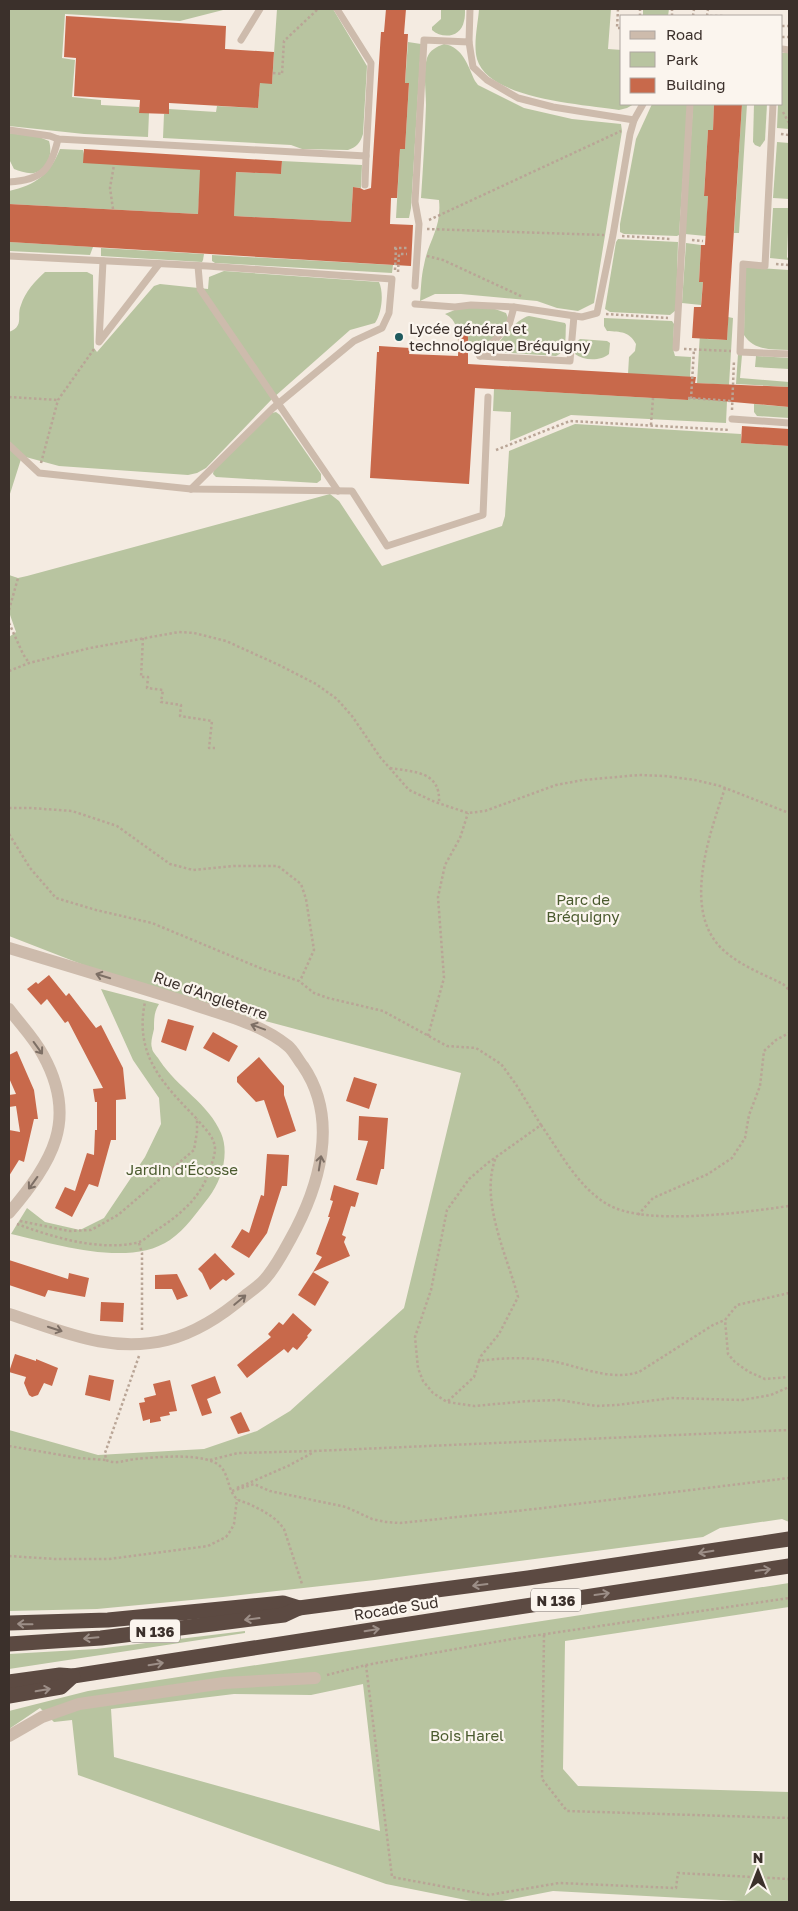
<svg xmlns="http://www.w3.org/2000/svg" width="798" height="1911" viewBox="0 0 798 1911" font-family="'Golos Text',sans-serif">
<rect width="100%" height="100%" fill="#f4ebe1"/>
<g fill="#b8c4a0" fill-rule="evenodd">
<polygon points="9,9 227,9 180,21 65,14 62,58 75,60 72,97 101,100 101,105 139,107 139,113 149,113 148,137 84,134 9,126"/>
<path d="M277,9H333L367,66L363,134C360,143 357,147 348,150L302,149L291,145L163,138L164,114H169V109L216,112L217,106L258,108L260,83H272Z"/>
<path d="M441,9H465C465,13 465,18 464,21C461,38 442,39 432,30V27L441,19Z"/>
<path d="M479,9H611L608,49L622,50V104H634L627,108L619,110C584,104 489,100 477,59C473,44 478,24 479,9Z"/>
<polygon points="643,9 669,9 668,16 643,16"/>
<polygon points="408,42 421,44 411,208 409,218 396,218 400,149 405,149 409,84 405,83"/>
<path d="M444,44C463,47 468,66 475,81L478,85L524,108L572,119L621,124L622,131L594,303L578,311L557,308L537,301L461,294H435L420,301C421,290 421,277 424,265C428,241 442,228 439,200L421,198C423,167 425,136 426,105C426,90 423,72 427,58C430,50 436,47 444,44Z"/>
<polygon points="782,53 789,53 789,129 777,128 778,104 782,104"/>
<polygon points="652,104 688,104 679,235 677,236 624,234 620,232 620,224 636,139"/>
<polygon points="693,104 714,104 713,130 708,130 704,195 708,196 706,236 685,234"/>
<polygon points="742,104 747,104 739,233 734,233"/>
<polygon points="754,104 767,104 765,140 760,147 755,145 753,142"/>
<path d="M9,133L39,137L49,141C53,154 48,170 34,173C27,174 20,171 14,169L9,159Z"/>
<polygon points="777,142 789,143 789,199 773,198"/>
<path d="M60,149L83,150L84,154L201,170L198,214L9,204V191C36,185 50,174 60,149Z"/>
<polygon points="282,161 362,165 361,188 353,187 351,222 234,216 235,172 281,174"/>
<polygon points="773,208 789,208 787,257 789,260 770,258"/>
<polygon points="618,239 678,242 676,310 670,315 610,312 605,309 616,242"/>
<polygon points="9,242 93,247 90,255 9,251"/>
<polygon points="686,243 701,245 699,281 703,282 701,305 682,303"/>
<polygon points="101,248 204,254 203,260 202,262 101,256"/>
<polygon points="212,255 393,265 392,273 215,263 212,261"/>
<path d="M745,267L789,270V350C772,349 754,351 744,335Z"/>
<path d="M224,271L379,282C384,293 382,313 375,323L350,330L273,398L206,468L197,473L188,475L59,466L22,456L9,497V332C25,326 16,316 21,305C25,292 35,281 45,272H87L93,275L94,348L97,352L154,286L160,284L208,289L209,277Z"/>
<path d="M462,307L495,309L506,313L508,318C505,329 490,345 478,348C471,350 465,347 458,347C458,334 458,320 445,314Z"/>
<path d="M529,316L565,323L566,325C565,336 568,351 556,356L496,352C495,342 518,318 529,316Z"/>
<polygon points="701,316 708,317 707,339 727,340 728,317 733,318 729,385 697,383"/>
<path d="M604,318L672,321L674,324L673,349L675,356L691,357L690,377L628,374L629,357L635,351L636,344C629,331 621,332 607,331L604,326Z"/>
<path d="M580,339L607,341L610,343L609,354C601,361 584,361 575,354V343Z"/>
<polygon points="738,354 742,355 740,378 789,382 789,387 736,384"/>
<polygon points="756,356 789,358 789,369 755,367"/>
<polygon points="494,389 688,400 688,398 727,401 726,423 571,415 510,441 511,412 493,411"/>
<polygon points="754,404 789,407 789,418 757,416 754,412"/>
<polygon points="276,412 280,415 321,474 321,480 317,483 216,477 213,474 214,469 272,413"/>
<polygon points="575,424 741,434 741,443 789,446 789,1522 782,1519 720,1528 703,1537 375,1580 223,1597 97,1609 9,1611 9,1430 98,1455 204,1449 257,1431 290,1411 404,1308 461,1073 148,990 9,936 9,637 16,632 9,612 9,575 18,578 27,576 330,494 339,501 382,566 502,526 505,516 509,451"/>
<path d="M101,989L159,1004C154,1012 154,1019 154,1029C153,1034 150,1043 152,1048C152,1052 158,1057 160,1061C177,1087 209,1104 221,1133C230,1154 221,1181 209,1197C197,1212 186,1229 170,1240C129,1268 56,1244 11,1234L27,1208L45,1222L80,1230L104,1218L145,1157L161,1124L159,1098L133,1060Z"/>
<path d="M789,1583V1607L565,1641L563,1769L578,1786L789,1792V1902H758L553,1891L497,1902H476L386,1884L78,1775L72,1720L54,1722L40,1708L9,1729V1711L88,1691ZM363,1684L380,1831L114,1757L111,1709L234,1694L311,1695Z"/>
<polygon points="245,1631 245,1633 9,1669 9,1654 96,1649"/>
</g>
<g fill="#c8694b">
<polygon points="386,9 406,9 404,34 408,34 405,83 409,83 405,149 400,149 397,198 391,198 390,224 413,225 411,266 9,242 9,204 198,214 200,170 83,163 84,149 282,161 281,174 236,172 234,216 351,222 353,187 360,188 364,190 371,188 381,32 384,32"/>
<polygon points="66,16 226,26 225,49 274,52 272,84 260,83 258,108 169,103 169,114 139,113 140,100 74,96 76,58 64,57"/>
<polygon points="714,104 742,104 727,340 692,338 694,307 701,307 703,282 699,282 701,245 705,245 708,196 704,196 708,130 713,130"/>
<polygon points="459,330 468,330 468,364 696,377 695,383 789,387 789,407 688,398 688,400 475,388 469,484 370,478 377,352 379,352 379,346 410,348 409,354 458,356"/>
<polygon points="742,426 789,429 789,446 741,443"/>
<polygon points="49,975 66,996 69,993 96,1028 101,1025 123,1068 126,1099 116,1100 116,1140 111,1140 98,1187 89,1184 72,1217 55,1208 65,1187 75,1191 87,1153 94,1155 95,1130 97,1130 97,1102 95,1102 93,1089 103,1088 68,1021 65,1023 47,999 41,1005 27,989 36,982 38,984"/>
<polygon points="168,1019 194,1026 186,1051 161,1042"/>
<polygon points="213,1032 238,1046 229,1062 203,1048"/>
<polygon points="17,1051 34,1090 38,1119 34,1119 24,1162 19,1160 9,1176 9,1130 20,1132 16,1106 9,1107 9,1095 16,1094 9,1078 9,1055"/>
<polygon points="259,1057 284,1086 284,1095 296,1131 277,1138 264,1100 256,1102 237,1082 237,1077"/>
<polygon points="354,1077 377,1084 369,1109 346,1101"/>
<polygon points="359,1116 388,1118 384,1169 381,1169 377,1185 356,1180 368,1141 358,1140"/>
<polygon points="267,1154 289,1155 287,1186 282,1186 267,1233 249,1258 231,1247 242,1229 249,1233 261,1195 264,1196"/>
<polygon points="334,1185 359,1193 355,1207 351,1206 342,1235 346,1237 344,1242 350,1256 313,1272 322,1257 316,1254 330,1217 328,1217 333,1201 330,1200"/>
<polygon points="215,1253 235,1274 226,1281 223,1279 210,1290 202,1273 198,1269"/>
<polygon points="9,1260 68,1279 69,1273 89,1278 85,1297 48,1290 45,1297 9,1285"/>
<polygon points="313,1272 329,1282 315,1306 298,1295"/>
<polygon points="177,1274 188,1296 177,1300 172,1289 155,1289 155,1275"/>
<polygon points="101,1302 124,1303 123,1322 100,1321"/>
<polygon points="293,1313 312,1330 307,1336 308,1337 297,1350 293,1347 288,1353 284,1349 247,1378 237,1365 271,1337 268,1334 279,1322 283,1325"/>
<polygon points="15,1354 36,1361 36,1359 58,1368 52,1386 44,1383 38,1395 32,1397 29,1395 24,1383 26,1377 9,1372"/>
<polygon points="89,1375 114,1380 110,1401 85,1395"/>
<polygon points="215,1376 221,1393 207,1399 212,1413 202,1416 191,1385"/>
<polygon points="170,1380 177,1411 169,1412 170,1415 160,1417 161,1421 150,1423 150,1419 143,1421 139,1403 145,1402 144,1398 156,1395 153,1384"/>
<polygon points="241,1412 250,1431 238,1434 230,1417"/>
</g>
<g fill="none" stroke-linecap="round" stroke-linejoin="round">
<g stroke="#b9a596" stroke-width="2.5" stroke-dasharray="2.5 2.5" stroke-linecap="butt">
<polyline points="618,9 617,28 622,28"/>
<polyline points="640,16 640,9"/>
<polyline points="672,16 672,9"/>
<polyline points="693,16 694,9"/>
<polyline points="707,16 708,9"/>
<polyline points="710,16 725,16"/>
<polyline points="782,26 789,26"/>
<polyline points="782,37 789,37"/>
<polyline points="273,73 282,74 284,41 318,9"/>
<polyline points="783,112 789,123"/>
<polyline points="781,134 789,135"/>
<polyline points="113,209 110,188 114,165"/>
<polyline points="429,220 621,131"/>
<polyline points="427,229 604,235"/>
<polyline points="622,236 671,239"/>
<polyline points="692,240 703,241"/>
<polyline points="394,248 407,248"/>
<polyline points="427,256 443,260 523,297"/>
<polyline points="776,264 789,265"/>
<polyline points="395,270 396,248"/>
<polyline points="398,272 399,254 407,254"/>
<polyline points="606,314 668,318"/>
<polyline points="684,349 731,351"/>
<polyline points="9,397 58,400"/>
<polyline points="688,398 732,401"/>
<polyline points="691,399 694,349"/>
<polyline points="732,410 734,360"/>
<polyline points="651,425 653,398"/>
<polyline points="496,450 570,421 730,430"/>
<polyline points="41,463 58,400 94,349"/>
<polyline points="9,610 18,578"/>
<polyline points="9,623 23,654 29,663"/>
<polyline points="143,638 141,677 148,677 147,688 163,690 161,702 181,705 180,716 212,721 209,748 215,748"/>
<polyline points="9,671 29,663 90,648 179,632 194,633 226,641 279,665 316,684 337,699 352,716 380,757 409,790 435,802 468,813 485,811 556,785 583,780 639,775 665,776 695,780 720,786 789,813"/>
<path d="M390,768C414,772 441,771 439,803"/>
<path d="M725,788C709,836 679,917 728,954C744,967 765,975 783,984L789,990"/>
<polyline points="9,808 31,808 72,811 117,826 170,864 193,870 234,866 278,866 301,884 306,899 314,950 300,981"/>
<polyline points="9,834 30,868 56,898 96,910 152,923 260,968 299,981 314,993 328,998 383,1011 447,1046 476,1048 501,1064 515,1083 541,1125 489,1162 469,1179 447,1210 431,1290 415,1337 418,1368 423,1381 433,1393 447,1402 474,1406 529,1401 560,1400 596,1406 617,1405 672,1398 742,1400 771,1395 789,1387"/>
<polyline points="428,1036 444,978 438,897 445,865 460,838 468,813"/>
<path d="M541,1125C560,1152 578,1187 607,1204C644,1227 746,1212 789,1206"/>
<polyline points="638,1215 653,1198 708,1174 732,1158 745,1138 749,1115 760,1086 764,1051 776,1040 789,1033"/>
<path d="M20,1221L69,1231L91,1230L118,1215L194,1150L197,1132V1119C163,1084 134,1055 145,1002"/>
<path d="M17,1224C53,1237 97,1251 136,1243C142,1242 147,1237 152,1233C179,1216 202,1198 211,1166C213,1160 215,1154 215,1148C214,1136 204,1128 197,1119"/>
<polyline points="139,1243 142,1253 142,1331"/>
<polyline points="789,1293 737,1305 725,1320 728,1354 735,1362 749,1372 765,1379 789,1377"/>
<path d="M139,1356L105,1453L106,1460C116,1465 125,1460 136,1459C156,1457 207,1452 221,1467C229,1476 228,1490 236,1498C239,1501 243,1502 247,1503C261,1510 274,1515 284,1529L302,1584"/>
<path d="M479,1361L481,1356L499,1334L518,1297C507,1255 479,1200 496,1157"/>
<path d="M448,1401L474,1377L479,1361C500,1358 523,1357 545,1360C576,1364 607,1382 639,1372L713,1325L725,1320"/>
<polyline points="9,1446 78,1458 106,1460"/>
<polyline points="210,1460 238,1453 315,1451 789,1430"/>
<polyline points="237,1488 288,1466 314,1452"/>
<polyline points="232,1491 254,1484 270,1491 346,1507 372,1519 386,1522 400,1523 535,1509 789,1478"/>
<polyline points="9,1556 55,1559 109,1559 208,1546 226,1537 231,1530 234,1524 237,1499"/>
<polyline points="544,1635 542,1779 567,1811 789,1818"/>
<polyline points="366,1665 392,1877 489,1895 559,1883 676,1888 678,1873 789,1879"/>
<polyline points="327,1675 366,1665 512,1639 789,1598"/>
</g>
<g stroke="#cdbbac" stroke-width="7">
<polyline points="241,40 260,9"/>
<polyline points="469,42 473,67 487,80 518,98 553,107 634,120"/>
<polyline points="782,49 789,50"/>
<polyline points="773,104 765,266 743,264 740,352 789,354"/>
<polyline points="9,130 50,136 58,139 366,156 371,63 337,9"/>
<path d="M9,182C42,180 51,170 58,139"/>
<polyline points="365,185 366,156"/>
<polyline points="9,256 207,266 392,279 389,313 382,328 354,341 273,408 191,489"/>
<polyline points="103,261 99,342 159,264"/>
<polyline points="198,266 200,289 338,491"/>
<polyline points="415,286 419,224 415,202 424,40 469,42 470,9"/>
<polyline points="415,304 455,307 471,305 514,307 582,317 597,313 613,235 630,134 634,120 643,104"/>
<polyline points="676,348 690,104"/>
<polyline points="480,356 570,361 574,316"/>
<polyline points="480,356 509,325 514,307"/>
<polyline points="732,419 789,423"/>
<polyline points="9,445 39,473 191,489 352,491 387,546 483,515 488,397"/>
</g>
<g stroke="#cdbbac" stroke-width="12">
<path d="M9,948C69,966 129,984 189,1003C223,1015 260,1023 288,1046C294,1051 298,1060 303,1066C340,1120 319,1188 290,1240C283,1253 275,1268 265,1279C260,1285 253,1290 246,1295C223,1315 198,1332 167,1340C110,1354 62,1331 9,1314"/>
<path d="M9,1009C20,1024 34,1038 43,1055C79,1120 52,1162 9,1213"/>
<polyline points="9,1736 42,1717 79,1704 224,1683 315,1678"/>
</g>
<g stroke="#5c4a42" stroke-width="15">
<polyline points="9,1623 108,1620 283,1603 299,1608"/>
<polyline points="9,1644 101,1638 284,1615 299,1608 528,1578 789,1539"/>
<path d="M9,1682L60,1675L73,1676C312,1640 550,1601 789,1566"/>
<polyline points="9,1696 61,1687 73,1676"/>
</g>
</g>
<defs><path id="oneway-shaft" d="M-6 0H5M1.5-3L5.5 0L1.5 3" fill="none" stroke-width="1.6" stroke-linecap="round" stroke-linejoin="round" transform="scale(1.25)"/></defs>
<g stroke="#7d6f65">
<use href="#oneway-shaft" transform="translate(103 976) rotate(-163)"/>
<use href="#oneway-shaft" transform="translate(258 1027) rotate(-160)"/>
<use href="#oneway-shaft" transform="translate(38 1048) rotate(54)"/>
<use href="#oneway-shaft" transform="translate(320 1163) rotate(-81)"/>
<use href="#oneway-shaft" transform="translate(33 1183) rotate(126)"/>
<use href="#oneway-shaft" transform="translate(240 1300) rotate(-40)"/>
<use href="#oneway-shaft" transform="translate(55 1329) rotate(18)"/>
</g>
<g stroke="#9c8e87">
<use href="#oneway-shaft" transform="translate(706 1552) rotate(171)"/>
<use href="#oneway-shaft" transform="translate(763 1570) rotate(-8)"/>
<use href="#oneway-shaft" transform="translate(480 1585) rotate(173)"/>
<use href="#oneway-shaft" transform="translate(602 1594) rotate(-8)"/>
<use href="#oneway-shaft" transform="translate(252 1619) rotate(173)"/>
<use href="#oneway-shaft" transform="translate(25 1624) rotate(-179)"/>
<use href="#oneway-shaft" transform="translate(372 1630) rotate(-9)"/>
<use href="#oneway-shaft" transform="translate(91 1638) rotate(175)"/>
<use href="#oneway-shaft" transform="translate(156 1664) rotate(-9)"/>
<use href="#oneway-shaft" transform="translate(43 1690) rotate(-10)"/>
</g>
<circle fill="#1f5a5e" stroke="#fbf5ee" stroke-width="2" cx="399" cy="337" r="5"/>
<g text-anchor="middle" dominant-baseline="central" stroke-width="4.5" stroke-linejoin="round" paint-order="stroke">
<g fill="#fbf5ee" stroke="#756b66" stroke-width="1">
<rect x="531" y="1588.5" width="50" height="23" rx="4"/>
<rect x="130" y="1619.5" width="50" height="23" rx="4"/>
</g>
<g font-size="14" font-weight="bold" fill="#3b302b">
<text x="556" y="1600">N 136</text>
<text x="155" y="1631">N 136</text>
</g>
<g font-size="15" fill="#3b302b" stroke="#fbf5ee" text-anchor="start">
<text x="409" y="328">Lycée général et<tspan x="409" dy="17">technologique Bréquigny</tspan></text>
</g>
<g font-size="15" fill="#4a5a2e" stroke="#fbf5ee">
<text x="583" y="899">Parc de<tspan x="583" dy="17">Bréquigny</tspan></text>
<text x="182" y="1169">Jardin d'Écosse</text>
<text x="467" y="1735">Bois Harel</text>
</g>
<g font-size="15" fill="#3b302b" stroke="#fbf5ee">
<text transform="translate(211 995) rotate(19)">Rue d'Angleterre</text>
<text transform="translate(396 1608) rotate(-9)">Rocade Sud</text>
</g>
</g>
<rect width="798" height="1911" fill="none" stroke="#3b302b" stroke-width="20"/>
<rect x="620" y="15" width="162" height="90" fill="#fbf5ee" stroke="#aea6a0"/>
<rect x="630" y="31" width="25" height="8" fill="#cdbbac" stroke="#aea6a0"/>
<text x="666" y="40" font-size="15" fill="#3b302b">Road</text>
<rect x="630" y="52" width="25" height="15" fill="#b8c4a0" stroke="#aea6a0"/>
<text x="666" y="65" font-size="15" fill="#3b302b">Park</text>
<rect x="630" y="78" width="25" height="15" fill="#c8694b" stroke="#aea6a0"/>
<text x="666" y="90" font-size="15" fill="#3b302b">Building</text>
<g transform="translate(758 1871)" stroke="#fbf5ee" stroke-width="4" paint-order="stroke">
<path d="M0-4L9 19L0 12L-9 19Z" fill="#3b302b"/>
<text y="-8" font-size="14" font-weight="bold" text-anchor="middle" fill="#3b302b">N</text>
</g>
</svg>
